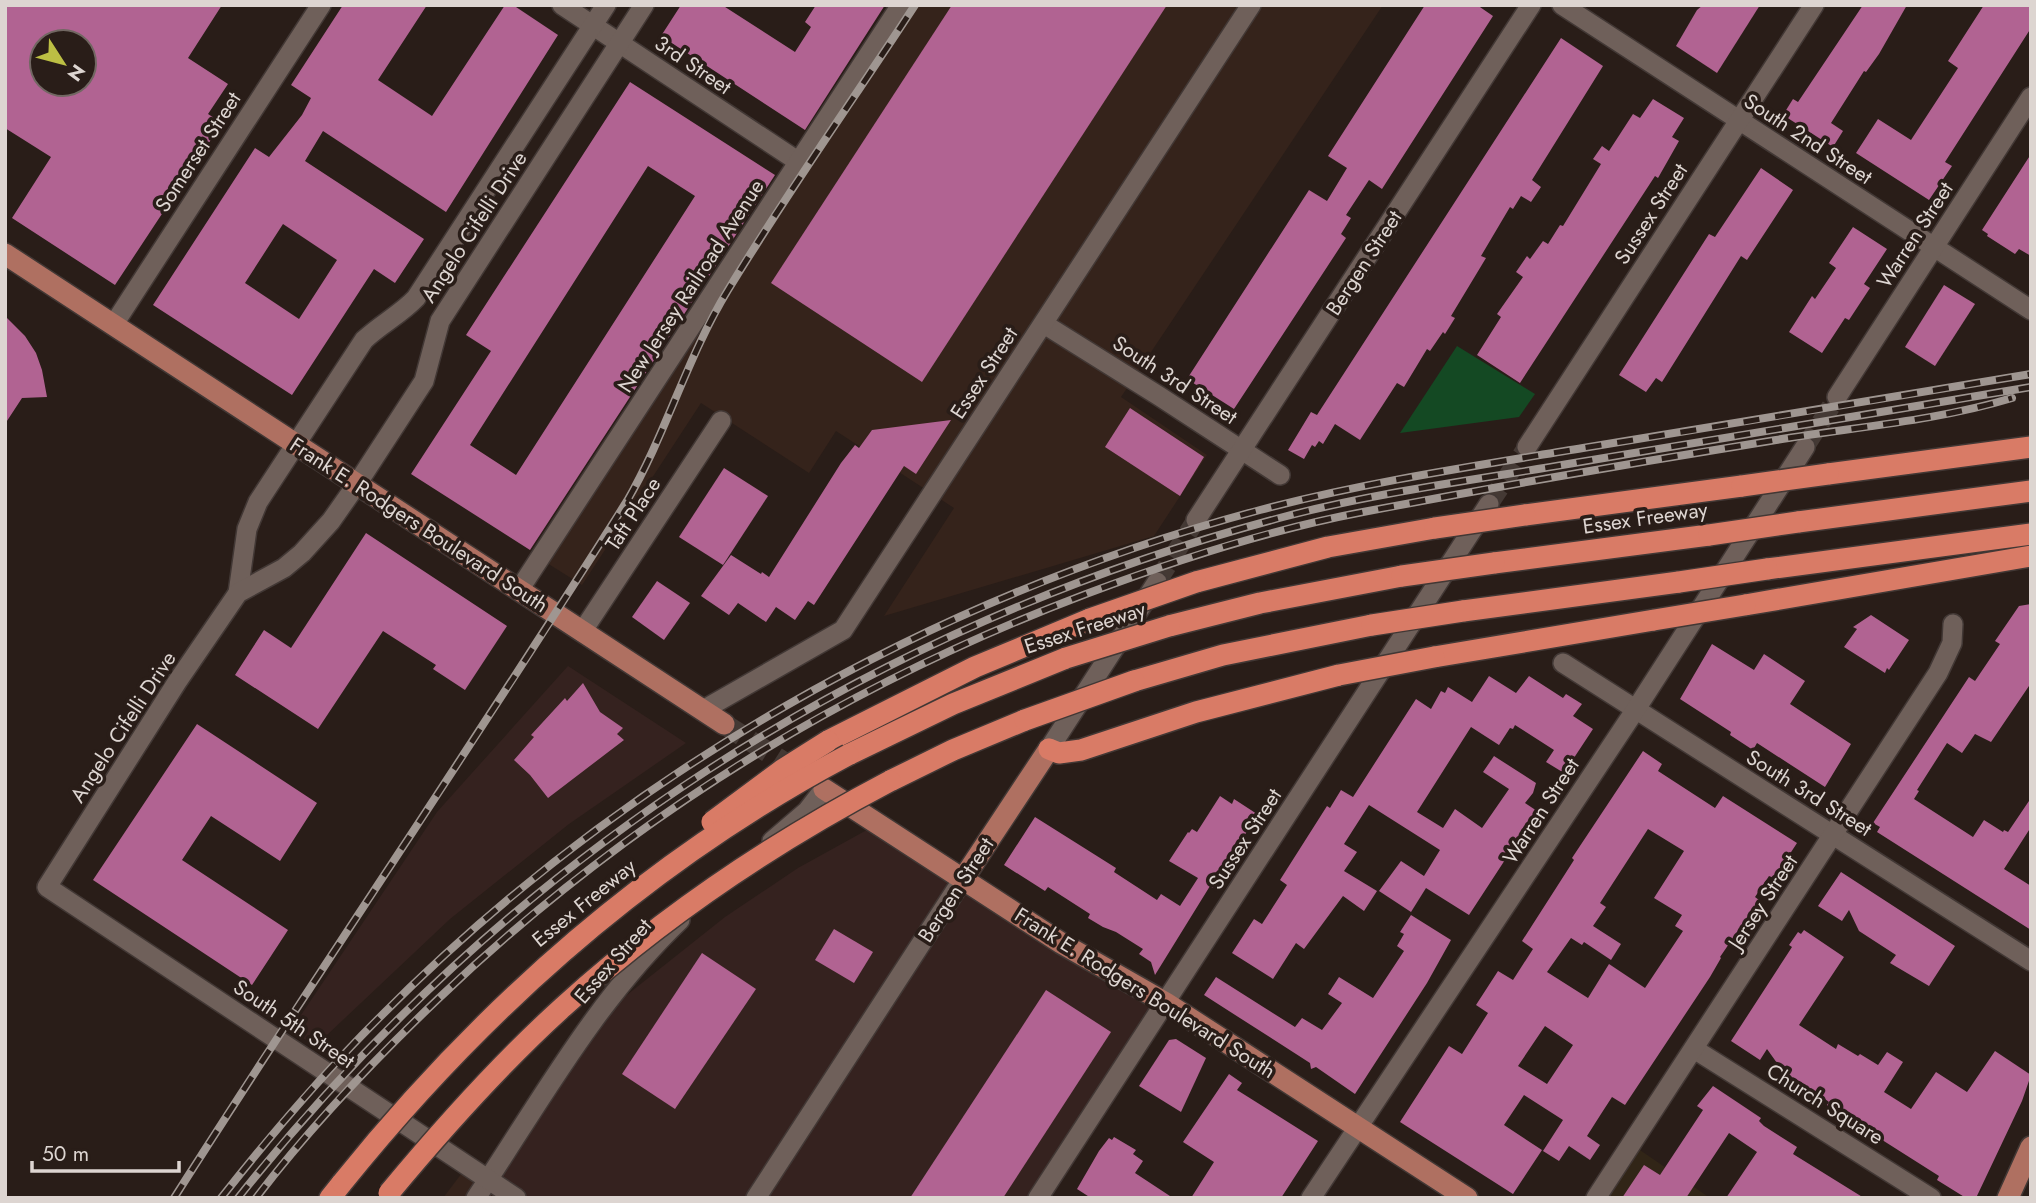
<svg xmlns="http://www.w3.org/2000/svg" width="2036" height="1203" viewBox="0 0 2036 1203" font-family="Jost,sans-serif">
<rect width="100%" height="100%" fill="#291d18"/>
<g fill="#35221f">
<polygon points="568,666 686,743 569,824 450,919 327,1035 324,1052 291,1030 437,812"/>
<polygon points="874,826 1158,1007 1033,1198 526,1198 498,1179 613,1006 725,917 798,868"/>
</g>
<g fill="#35231b">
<polygon points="908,5 1383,5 1121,397 1207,455 1154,536 884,616 954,508 836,431 809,473 701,403 582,585 547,563"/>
<polygon points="462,1173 500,1198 443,1198"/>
</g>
<polygon fill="#312517" points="1634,1146 1710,1198 1600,1198"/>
<polygon fill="#144923" points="1457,346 1535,394 1519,417 1400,433"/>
<g fill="#b16392" fill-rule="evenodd">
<path d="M5,5H222L188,58L228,84L208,114L222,123L115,285L12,218L51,157L5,128ZM42,42H84V84H42Z"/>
<path d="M343,5H427L378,80L432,116L505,5H513L558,35L446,212L323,131L305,161L424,239L395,283L374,269L292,395L153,305L255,148L269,157L302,115L311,98L291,85ZM283,224L337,260L299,319L245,283Z"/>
<polygon points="681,5 722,5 795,52 811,27 805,22 816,5 885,5 805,130 661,36"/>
<polygon points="952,5 1167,5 922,382 771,283"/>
<polygon points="1425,5 1477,5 1493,16 1382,189 1369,180 1346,215 1351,218 1341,234 1346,238 1234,409 1187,379 1309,190 1327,201 1347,168 1328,156"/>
<polygon points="1703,5 1760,5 1717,73 1676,46 1697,10"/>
<polygon points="1863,5 1907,5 1879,54 1866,72 1864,71 1831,123 1843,131 1833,147 1783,115 1793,99 1798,102"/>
<polygon points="1984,5 2031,5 2031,28 1945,162 1952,166 1929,200 1856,153 1878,119 1911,140 1958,68 1948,61"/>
<polygon points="1561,38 1603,66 1532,180 1541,187 1531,202 1521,196 1513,209 1510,207 1481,256 1486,258 1451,316 1455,318 1445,334 1443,332 1430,351 1427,349 1404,387 1397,383 1360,440 1335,424 1323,444 1319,441 1315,447 1312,445 1304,459 1288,450 1311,412 1317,415"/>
<path d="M630,82L775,175L530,550L411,474L491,351L466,335ZM648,166L695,196L516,475L470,445Z"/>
<polygon points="1653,99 1684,118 1672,137 1679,141 1658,178 1655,176 1520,383 1477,355 1501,317 1497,314 1523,277 1516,272 1527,256 1530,259 1543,241 1548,244 1560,225 1563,226 1601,164 1593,159 1602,146 1609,151 1633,114 1640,118"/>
<polygon points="2031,154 2031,256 2019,249 2015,254 1987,236 1988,234 1982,230"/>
<polygon points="1761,168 1793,190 1747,260 1741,256 1662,382 1656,378 1646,392 1619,375 1709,234 1715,237"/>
<polygon points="1853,227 1887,249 1864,284 1870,288 1849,320 1845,318 1822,353 1789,332 1812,296 1815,299 1836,268 1829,263"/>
<polygon points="1944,285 1975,304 1935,366 1905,347"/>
<polygon points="5,316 25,336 36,353 42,370 47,397 22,398 5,424"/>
<polygon points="1130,408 1204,457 1180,496 1105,447"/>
<polygon points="951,420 916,474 904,466 814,605 808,601 795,620 776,607 766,622 738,603 729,615 701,596 731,555 761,574 762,572 769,577 841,463 855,445 859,448 872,430"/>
<polygon points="724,468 768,496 723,565 679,537"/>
<polygon points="366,533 507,626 465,690 433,669 436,665 383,631 318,729 235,675 264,630 291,648"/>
<polygon points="657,581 690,603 664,640 632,617"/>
<polygon points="2031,604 2031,683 1991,742 1975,734 1962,753 1947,743 1917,790 1919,791 1914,799 1973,837 1984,820 2003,832 2004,830 2008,832 2031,798 2031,827 2004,869 2031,886 2031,930 1877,832 1880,827 1873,823 1969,677 1975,681 2000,644 1995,641 2019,606"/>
<polygon points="1871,615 1909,640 1889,670 1887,668 1885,673 1844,647 1857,629 1853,627"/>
<polygon points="1712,644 1754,670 1764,654 1805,681 1790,704 1851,744 1825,787 1757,743 1753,750 1730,735 1731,732 1680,699"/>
<polygon points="1489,676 1516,693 1529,676 1563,698 1566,694 1582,704 1573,716 1593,729 1564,773 1546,762 1554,750 1515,725 1513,729 1510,728 1499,745 1471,727 1417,812 1443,828 1455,809 1482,828 1509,789 1483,772 1494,756 1536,783 1533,793 1525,803 1537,811 1469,915 1426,888 1411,912 1379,891 1401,861 1424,876 1440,850 1369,805 1344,844 1357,852 1344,871 1377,891 1364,911 1343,896 1304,949 1296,943 1273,979 1232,953 1254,919 1262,924 1287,885 1280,880 1327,806 1330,808 1341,790 1353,797 1416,699 1431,709 1441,691 1445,693 1448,687 1472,702"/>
<polygon points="583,683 600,712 623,728 617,734 624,740 548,798 530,775 514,760 534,737 531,735 565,698 567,701"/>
<polygon points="197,724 317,803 280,861 211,816 182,860 288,930 252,985 93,880"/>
<path d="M1643,751L1662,764L1658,771L1715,808L1723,796L1797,843L1774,878L1769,876L1755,897L1759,900L1720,957L1721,958L1710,977L1625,1105L1612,1097L1601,1114L1587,1136L1600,1145L1590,1160L1569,1146L1559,1161L1543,1151L1563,1120L1524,1095L1504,1125L1542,1150L1513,1194L1400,1122L1449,1046L1462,1054L1488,1013L1476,1005L1498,971L1513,980L1533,949L1522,941L1574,860L1572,858ZM1648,829L1684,851L1654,898L1682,915L1675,926L1683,931L1645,988L1609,964L1588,998L1547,972L1571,938L1582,945L1584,942L1611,960L1621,944L1593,926L1606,907L1600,903ZM1545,1026L1573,1045L1547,1084L1518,1066Z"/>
<polygon points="1220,796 1232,804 1234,799 1257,814 1231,859 1213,888 1210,886 1155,975 1151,962 1139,954 1143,949 1116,932 1103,927 1088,918 1090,914 1048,887 1045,891 1004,865 1035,817 1116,868 1114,872 1157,900 1161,894 1180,906 1198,878 1169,861 1188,832 1189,833 1192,829 1197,832"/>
<polygon points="1841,872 1955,946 1929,986 1890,963 1896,955 1859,931 1849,910 1842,921 1818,906"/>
<polygon points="1411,915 1451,940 1427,983 1355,1094 1316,1067 1311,1069 1310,1063 1204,995 1216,977 1295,1027 1302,1018 1322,1030 1342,1003 1328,994 1339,977 1373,998 1404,951 1397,946 1404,934 1400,932"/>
<polygon points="834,929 873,952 854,983 815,960"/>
<polygon points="1804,930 1844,957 1799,1025 1836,1049 1838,1044 1858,1056 1860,1054 1878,1065 1887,1052 1903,1062 1884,1092 1911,1109 1936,1072 1967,1092 1995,1051 2031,1075 2022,1101 1976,1198 1966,1198 1937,1180 1939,1176 1827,1105 1829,1102 1813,1090 1794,1078 1787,1077 1767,1049 1760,1060 1731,1041 1792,947 1789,945 1798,932 1801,934"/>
<polygon points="702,953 756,989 675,1109 622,1074"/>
<polygon points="1046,990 1111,1032 1003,1198 910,1198"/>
<polygon points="1176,1039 1206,1058 1181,1112 1139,1086 1169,1040"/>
<polygon points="1229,1074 1242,1083 1237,1090 1318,1141 1281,1198 1191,1198 1214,1162 1183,1142"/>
<polygon points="1713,1086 1761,1118 1759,1121 1764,1126 1797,1147 1793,1154 1864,1198 1726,1198 1757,1152 1729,1133 1686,1198 1622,1198 1644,1165 1660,1175 1703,1110 1697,1106"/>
<polygon points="1114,1137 1136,1150 1133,1154 1143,1161 1135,1173 1173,1198 1091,1198 1077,1189 1099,1151 1109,1138 1112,1140"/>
</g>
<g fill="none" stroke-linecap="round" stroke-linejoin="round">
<g stroke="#443934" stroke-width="19" stroke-dasharray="19 10" stroke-linecap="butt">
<polyline points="1805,447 1837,397"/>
<polyline points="1489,504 1527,447"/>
<polyline points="1157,582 1196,520"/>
</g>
<polyline stroke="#443934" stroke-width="21" stroke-dasharray="21 10" stroke-linecap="butt" points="724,724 802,774"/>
<g stroke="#423835" stroke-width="22">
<g id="minor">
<polyline points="562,5 799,162"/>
<polyline points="1562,5 2031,310"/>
<polyline points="114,324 321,5"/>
<polyline points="1044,324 1159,396 1280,475"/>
<polyline points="1837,397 2031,97"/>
<polyline points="1527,447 1814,5"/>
<polyline points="1196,520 1531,5"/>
<polyline points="519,590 901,5"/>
<path d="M238,593L247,529L258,502L364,340C381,324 401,314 416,298L606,5"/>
<polyline points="582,632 721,421"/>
<polyline points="1563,663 2031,961"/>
<polyline points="703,710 843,630 1251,5"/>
<polyline points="1049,749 1157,582"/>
<polyline points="772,841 807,811 824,789"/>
<polyline points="1694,1049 1931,1198"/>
<path d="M476,1198C540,1102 596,1000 680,920"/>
<polyline points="516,1198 47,887 177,682 238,593 284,568 302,553 331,521 357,484 424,381 440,321 644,5"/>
<polyline points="756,1198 963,879"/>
<polyline points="1038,1198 1489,504"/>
<polyline points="1311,1198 1636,709 1805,447"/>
<polyline points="1596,1198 1938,673 1952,643 1953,624"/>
</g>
</g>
<g stroke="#423835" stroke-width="24">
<g id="major">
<polyline points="5,254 724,724"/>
<polyline points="824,789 1061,943 1166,1003 1467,1198"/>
<polyline points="963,879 1049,749"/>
<polyline points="2008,1198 2031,1147"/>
</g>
</g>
<g stroke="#423835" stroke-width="24">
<g id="highway">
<polyline points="1828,474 2031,447"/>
<polyline points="1525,515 1742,486"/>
<polyline points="1798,522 2031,491"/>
<polyline points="1494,563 1709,535"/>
<polyline points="1767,569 2031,534"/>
<polyline points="1196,582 1328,547 1435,528"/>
<polyline points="1745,605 2031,556"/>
<polyline points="1463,611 1679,582"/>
<polyline points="1169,626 1260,603 1402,576"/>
<polyline points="1434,657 1654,620"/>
<polyline points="1134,681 1223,655 1372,625"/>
<polyline points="828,741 975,667 1090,619"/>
<polyline points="1049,749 1059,753 1081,750 1196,712 1339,675"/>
<polyline points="848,755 953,704 1066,658"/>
<polyline points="890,781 953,750 1025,720"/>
<polyline points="330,1198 342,1183"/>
</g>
</g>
<use href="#minor" stroke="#6f605a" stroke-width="19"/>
<use href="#major" stroke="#af7061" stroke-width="21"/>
<use href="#highway" stroke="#d97b66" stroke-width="21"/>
<g stroke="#9f9691" stroke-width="8">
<g id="rail">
<path d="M174,1198C323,964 479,736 627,501C666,434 687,357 728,290C787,193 853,100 915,5"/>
<path d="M221,1198C270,1136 321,1076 377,1020C618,776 929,598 1260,510C1366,482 1475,466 1583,448C1733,424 1882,399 2031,374"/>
<path d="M238,1198C508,858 868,626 1287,516C1379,492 1475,480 1568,464C1722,438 1877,413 2031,387"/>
<path d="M256,1198C311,1126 373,1061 438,999C627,819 842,686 1086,594C1176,560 1268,530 1363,512C1500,486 1638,462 1776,440C1855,427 1936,421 2012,398"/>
</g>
</g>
<use href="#rail" stroke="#291d18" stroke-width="5" stroke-dasharray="16" stroke-linecap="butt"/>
<g stroke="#423835" stroke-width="24" stroke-linecap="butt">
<g id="highway-bridge">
<polyline points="1742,486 1828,474"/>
<polyline points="1435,528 1525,515"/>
<polyline points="1709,535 1798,522"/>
<polyline points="1402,576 1494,563"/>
<polyline points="1679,582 1767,569"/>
<polyline points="1090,619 1196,582"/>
<polyline points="1654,620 1745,605"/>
<polyline points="1372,625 1463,611"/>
<polyline points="1066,658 1169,626"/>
<polyline points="1339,675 1434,657"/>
<polyline points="1025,720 1134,681"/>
<polyline points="712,822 782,770 828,741"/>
<path d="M342,1183C482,1009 650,860 848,755"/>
<path d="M389,1193C443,1128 500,1064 563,1007C661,918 772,843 890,781"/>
</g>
</g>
<use href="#highway-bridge" stroke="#d97b66" stroke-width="21"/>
</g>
<g text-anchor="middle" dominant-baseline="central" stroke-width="7" stroke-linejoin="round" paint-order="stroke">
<g font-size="21" fill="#ddd5d1" stroke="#291d18">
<text transform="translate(693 65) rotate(34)">3rd Street</text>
<text transform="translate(1808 139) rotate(33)">South 2nd Street</text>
<text transform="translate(198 152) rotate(-57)">Somerset Street</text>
<text transform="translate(1651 214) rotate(-57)">Sussex Street</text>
<text transform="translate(474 227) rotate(-57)">Angelo Cifelli Drive</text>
<text transform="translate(1915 235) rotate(-57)">Warren Street</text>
<text transform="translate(1364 263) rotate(-57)">Bergen Street</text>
<text transform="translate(691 286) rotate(-57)">New Jersey Railroad Avenue</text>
<text transform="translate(984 373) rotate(-57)">Essex Street</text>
<text transform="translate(1175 380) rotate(33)">South 3rd Street</text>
<text transform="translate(633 514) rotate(-57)">Taft Place</text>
<text transform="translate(1645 518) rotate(-8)">Essex Freeway</text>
<text transform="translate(419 525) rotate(33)">Frank E. Rodgers Boulevard South</text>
<text transform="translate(1085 628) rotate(-18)">Essex Freeway</text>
<text transform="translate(123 727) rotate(-57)">Angelo Cifelli Drive</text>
<text transform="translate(1809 793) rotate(32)">South 3rd Street</text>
<text transform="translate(1541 811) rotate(-57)">Warren Street</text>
<text transform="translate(1245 839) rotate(-57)">Sussex Street</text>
<text transform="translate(956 890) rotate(-57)">Bergen Street</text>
<text transform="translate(1763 902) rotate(-57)">Jersey Street</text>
<text transform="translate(584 903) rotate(-39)">Essex Freeway</text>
<text transform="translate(613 961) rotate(-49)">Essex Street</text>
<text transform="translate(1145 993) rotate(32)">Frank E. Rodgers Boulevard South</text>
<text transform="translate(294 1024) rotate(34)">South 5th Street</text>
<text transform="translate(1825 1104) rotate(32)">Church Square</text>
</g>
</g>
<rect width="2036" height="1203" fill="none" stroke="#ddd5d1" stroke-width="14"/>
<g transform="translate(63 63) rotate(126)"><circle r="33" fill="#291d18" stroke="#716762" stroke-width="2"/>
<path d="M0-5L12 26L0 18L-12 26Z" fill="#bcbf44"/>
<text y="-10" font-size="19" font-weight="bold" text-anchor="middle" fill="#ddd5d1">N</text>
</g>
<path d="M32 1161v10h147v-10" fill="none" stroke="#ddd5d1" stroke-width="3.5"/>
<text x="42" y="1161" font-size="21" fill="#ddd5d1" stroke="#291d18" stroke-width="5" paint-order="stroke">50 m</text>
</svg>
